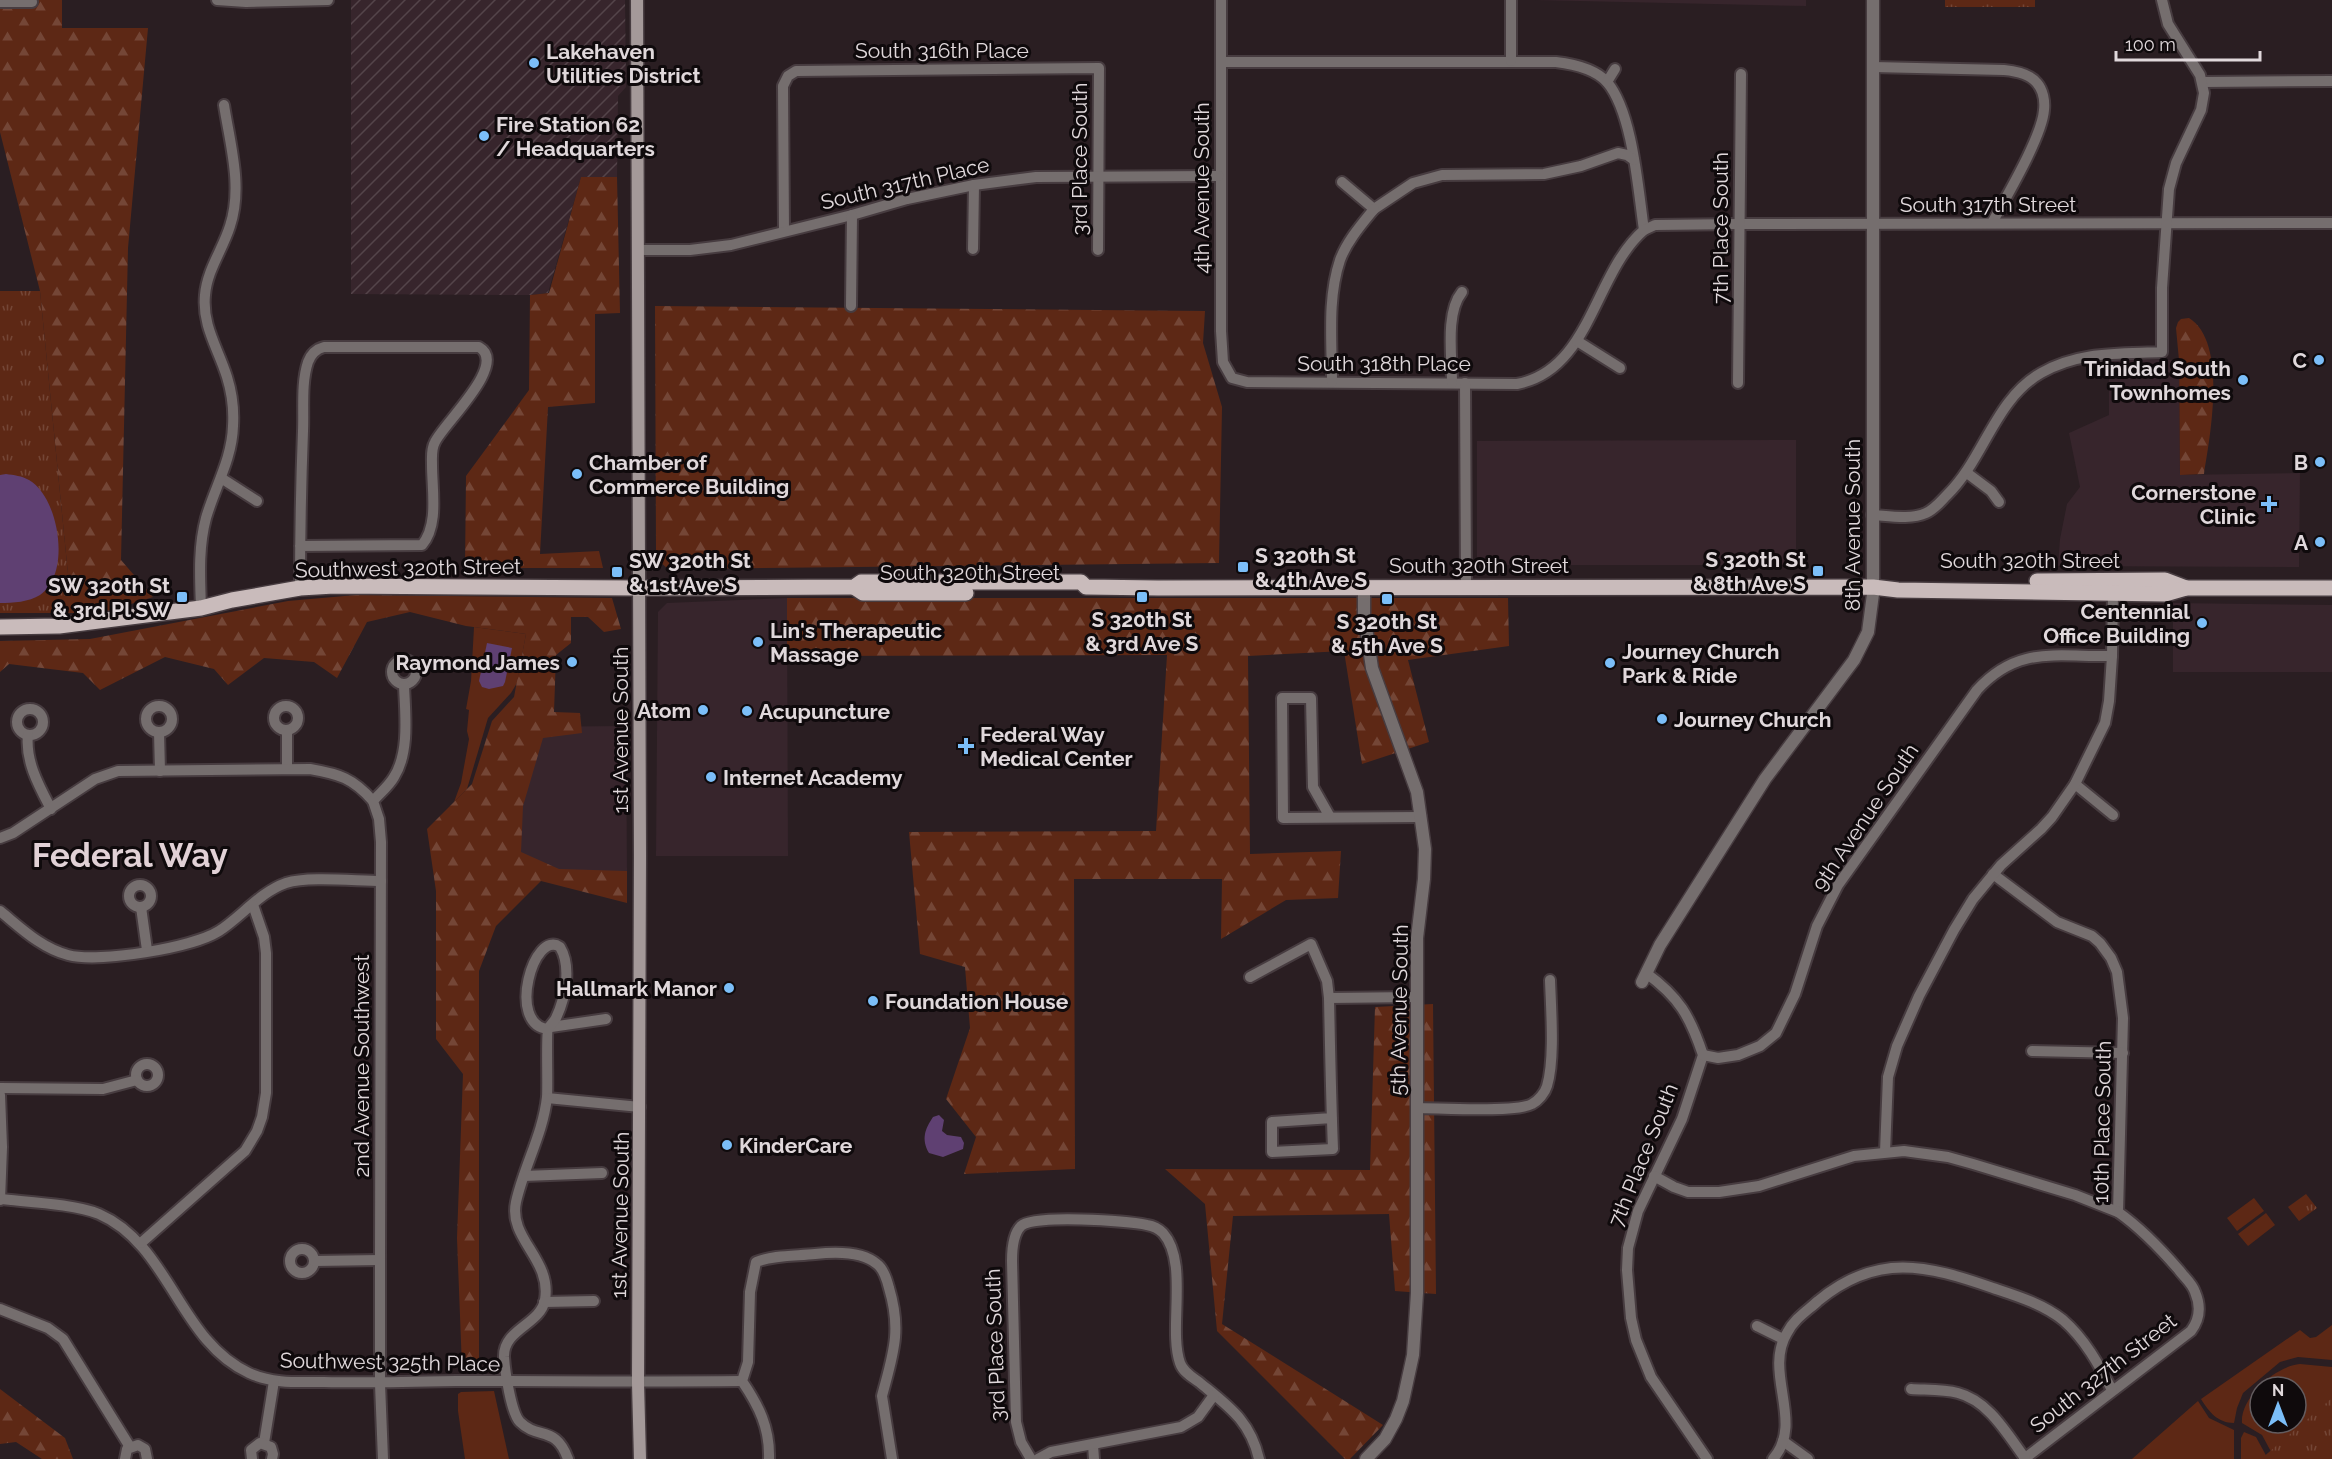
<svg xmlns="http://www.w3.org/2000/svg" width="2332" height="1459" viewBox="0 0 2332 1459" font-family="Raleway,sans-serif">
<defs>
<pattern id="industrial-furrows" width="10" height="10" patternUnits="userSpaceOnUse" patternTransform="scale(1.5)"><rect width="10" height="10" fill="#37252c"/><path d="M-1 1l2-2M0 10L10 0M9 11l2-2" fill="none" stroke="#54444a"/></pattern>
<pattern id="forest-firs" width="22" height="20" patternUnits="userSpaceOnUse" patternTransform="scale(1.5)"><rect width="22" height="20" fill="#5d2815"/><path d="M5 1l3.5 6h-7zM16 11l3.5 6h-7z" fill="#744636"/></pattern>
<pattern id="park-tufts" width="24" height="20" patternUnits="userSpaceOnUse" patternTransform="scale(1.5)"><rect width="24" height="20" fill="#5d2815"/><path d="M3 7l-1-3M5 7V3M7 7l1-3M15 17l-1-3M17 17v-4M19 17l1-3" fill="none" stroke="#744636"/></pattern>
</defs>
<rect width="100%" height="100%" fill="#2a1e22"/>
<g fill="#37252c">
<polygon points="1534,0 1806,0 1806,6"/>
<polygon points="2109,359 2179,360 2180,475 2300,473 2299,567 2058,566 2060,539 2067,504 2080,487 2069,433 2109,415"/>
<polygon points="1796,440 1796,565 1484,565 1477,559 1477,441"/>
<polygon points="787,598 788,856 656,856 658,612 667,603"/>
<polygon points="2173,603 2332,605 2332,751 2332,672 2173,672"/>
<polygon points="626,726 627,871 515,871 514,727"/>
</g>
<polygon fill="url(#industrial-furrows)" points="351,0 625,0 626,87 618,96 617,177 581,177 548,293 530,295 351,294"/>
<g fill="#5d2815" fill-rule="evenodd">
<polygon points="474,627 526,634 517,683 511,693 488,718 467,789 454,802 461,783 469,739 467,731 469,710 466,709 471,681"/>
<polygon points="2254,1198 2264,1211 2237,1231 2227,1218"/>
<polygon points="2266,1213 2275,1225 2248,1246 2238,1234"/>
<path d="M2332,1325V1360L2298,1357L2280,1362L2243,1393L2237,1408L2234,1423C2218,1423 2209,1412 2201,1399L2300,1330L2310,1338L2316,1337Z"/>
<path d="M2300,1364L2332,1367V1411L2275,1459L2262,1435L2242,1423C2240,1398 2275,1366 2300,1364ZM2260,1387H2296V1423H2260Z"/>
<polygon points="494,1391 509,1459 465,1459 458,1411 458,1394 461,1392"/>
<polygon points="2198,1401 2209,1418 2234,1430 2234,1459 2132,1459"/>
<polygon points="2244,1432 2256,1437 2268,1459 2241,1459 2241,1438"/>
</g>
<g fill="url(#forest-firs)">
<polygon points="0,0 62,0 62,28 148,28 128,248 121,560 153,597 68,574 40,291 0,132"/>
<polygon points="581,177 617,177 620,313 595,314 595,403 548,407 540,554 599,551 603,568 465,568 466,476 529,390 530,295 549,293"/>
<polygon points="655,306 1205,311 1203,343 1222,407 1219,563 668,569 659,561 656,550"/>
<path d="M2189,318C2228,342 2210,437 2204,474L2180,475L2179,360L2176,328L2178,322L2181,319Z"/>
<polygon points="356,595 612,598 621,629 604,632 588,617 571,617 571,643 556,655 554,712 580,713 582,733 543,738 523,806 521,852 559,869 627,871 627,903 541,881 496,926 479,971 479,1364 462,1367 457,1238 463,1074 436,1039 436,891 427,829 472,784 492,721 514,697 526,634 466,626 410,612 367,622 337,678 314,662 264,658 228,685 214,669 165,657 100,690 83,673 9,664 0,672 0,641 90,639 288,601"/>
<polygon points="787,598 1508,598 1509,646 1408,660 1429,742 1362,764 1344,651 1248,656 1250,854 1341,851 1338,898 1286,900 1221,939 1222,879 1074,879 1075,1169 964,1174 976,1137 946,1099 970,1028 965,967 920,954 909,832 1156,831 1167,655 787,656"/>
<polygon points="1433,1004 1436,1294 1395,1291 1389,1214 1233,1216 1222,1324 1383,1425 1350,1459 1345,1459 1217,1331 1205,1204 1165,1169 1370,1170 1375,1007"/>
<polygon points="0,1389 65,1438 73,1459 42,1459 16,1442 0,1444"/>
</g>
<g fill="url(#park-tufts)">
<rect x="1945" y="0" width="90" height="7"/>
<polygon points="0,291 40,291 68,574 153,597 109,611 73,613 0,613"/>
<polygon points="2306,1194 2317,1208 2299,1221 2288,1207"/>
<polygon points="2332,1398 2332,1459 2261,1459"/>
</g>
<g fill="#5f4072">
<path d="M6,474C14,475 22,476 29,480C59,497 72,574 40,595C29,602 13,603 0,603V475Z"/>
<polygon points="487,643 512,648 505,682 503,686 489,689 482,687 479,681"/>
<path d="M939,1115L944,1120L942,1131L947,1135L961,1137L964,1143L963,1149L943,1157L929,1153C921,1139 925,1129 933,1117Z"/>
</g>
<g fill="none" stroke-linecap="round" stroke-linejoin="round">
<g stroke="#473c40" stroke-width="14">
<g id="minor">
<polyline points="217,0 246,2 328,0"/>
<path d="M1221,0V331L1223,362L1232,378L1247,382L1517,384C1591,370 1594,273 1644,230C1638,190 1633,113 1607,82C1594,68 1573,64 1556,62H1221"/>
<polyline points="1511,0 1511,61"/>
<polyline points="0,2 32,2"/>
<path d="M1873,67L2004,70C2015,71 2030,74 2037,83C2043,90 2045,101 2044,110C2042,137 2006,197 1992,223"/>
<polyline points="1607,82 1615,69"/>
<polyline points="2203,82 2332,81"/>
<polyline points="1342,182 1374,209 1413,183 1442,175 1544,174 1581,166 1618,153 1627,155 1634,160"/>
<polyline points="1644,230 1655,225 1739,224 2332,223"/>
<polyline points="784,231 783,86 788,76 796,71 1099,68 1098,250"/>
<polyline points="973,249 974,185"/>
<polyline points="639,250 690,250 731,245 852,215 907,199 974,185 1036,177 1219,176"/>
<polyline points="851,306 852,215"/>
<polyline points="1577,341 1620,368"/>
<path d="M1332,382C1332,342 1327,299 1340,260C1347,241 1361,225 1374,209"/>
<path d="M1452,383C1452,357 1445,313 1462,292"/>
<polyline points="1465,383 1466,587"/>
<polyline points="1738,383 1741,74"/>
<polyline points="1967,473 1991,491 1999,502"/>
<polyline points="221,478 257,501"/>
<path d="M1872,515C1889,516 1911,520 1926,513C1935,509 1941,501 1947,495C1984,459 1995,399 2041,373C2079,351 2120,354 2162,352V288L2169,189L2176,163L2201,110L2204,93L2200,75L2168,24L2162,0"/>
<path d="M300,588C300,535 301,483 303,431C304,409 301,383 308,362C311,354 316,349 324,347H479C509,364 443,424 435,442C431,449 432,457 432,465C432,490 439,525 422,545L300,546"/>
<path d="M201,608C200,578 198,548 206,518C215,487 232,459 233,426C234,410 232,393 227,377C218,348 202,326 205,295C207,270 223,249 230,226C243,187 230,144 224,105"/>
<circle cx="404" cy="672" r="12"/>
<circle cx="286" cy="718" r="12"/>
<circle cx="159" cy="719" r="13"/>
<circle cx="30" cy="722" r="13"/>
<polyline points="287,730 287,768"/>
<polyline points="159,732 160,771"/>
<path d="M28,735C25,761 39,786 51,809"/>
<polyline points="2075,784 2113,815"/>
<polyline points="1330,817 1313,787 1311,698 1282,698 1283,818 1421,817"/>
<path d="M0,838L13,833L95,779L118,771L310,769C339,774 353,778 373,801"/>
<path d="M1993,874L2057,922L2092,936L2100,943L2111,958L2117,972L2123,1018L2118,1212C2142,1229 2160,1248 2179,1270C2184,1277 2192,1283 2195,1292C2201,1306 2200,1319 2191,1331L2024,1459"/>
<circle cx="140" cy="896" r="11"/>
<polyline points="141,907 147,950"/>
<path d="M0,911C21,928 41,948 68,955C99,963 192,948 219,931C241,917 260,892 286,883C308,876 356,881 381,881"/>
<path d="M1646,973C1679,997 1690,1016 1703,1055L1682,1119L1638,1211L1628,1248L1627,1270L1631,1318L1636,1340L1651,1377L1707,1459"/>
<path d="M1250,977L1311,944L1327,981L1329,998C1330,1048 1331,1099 1333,1149L1272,1152V1122L1332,1118"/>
<polyline points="1329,998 1417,997"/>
<polyline points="551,1027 606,1019"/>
<path d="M548,1029C506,1025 534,928 560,947C572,967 565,999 556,1018C554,1022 550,1025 548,1029C546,1033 548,1086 547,1097C543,1134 524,1166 516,1202C508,1239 552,1259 545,1300C540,1325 503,1329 504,1357C505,1371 511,1413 520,1422C538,1440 556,1425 568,1459"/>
<polyline points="2032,1051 2123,1053"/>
<path d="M1703,1055L1718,1058L1738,1055L1760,1046L1776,1033L1795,994L1817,926L1838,885L1977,690C2018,645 2057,657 2112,656"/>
<circle cx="147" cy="1075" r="11"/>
<polyline points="0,1088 103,1089 137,1080"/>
<polyline points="0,1095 2,1147 0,1200"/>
<polyline points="547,1098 640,1107"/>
<path d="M1417,1108C1440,1108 1516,1113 1532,1104C1538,1101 1545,1093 1547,1086C1555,1059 1551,1010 1550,980"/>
<polyline points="1885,1152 1888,1077 1897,1046 1919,996 1954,930 1973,899 2001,865 2041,829 2052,817 2075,784 2105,723 2109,701 2112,656 2113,593"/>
<polyline points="524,1176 602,1173"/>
<polyline points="1654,1176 1674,1187 1688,1192 1719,1192 1759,1186 1854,1156 1904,1151 1948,1157 1973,1164 2075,1195 2118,1212"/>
<path d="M0,1199C27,1202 76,1204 99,1214C170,1245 179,1341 249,1373C273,1384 298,1382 324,1382C368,1383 412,1382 456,1381C551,1381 646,1382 742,1381"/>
<polyline points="141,1243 237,1158 245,1151 257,1131 262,1117 266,1093 266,953 264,937 253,905"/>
<circle cx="302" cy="1261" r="12"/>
<polyline points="314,1261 380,1260"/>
<polyline points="544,1302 594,1301"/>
<polyline points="0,1309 48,1328 63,1339 130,1447"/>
<polyline points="1757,1326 1783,1339"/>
<path d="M1911,1389C1926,1390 1943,1389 1958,1393C1989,1401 2007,1434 2025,1458"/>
<polyline points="1783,1441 1808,1459"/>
<polyline points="264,1443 274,1381"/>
<polyline points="1093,1445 1094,1459"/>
<polyline points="125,1459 127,1449 138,1445 145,1449 147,1459"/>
<polyline points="252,1459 251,1450 260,1443 271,1447 273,1454 272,1459"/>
<path d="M383,1459L380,1384V1260L381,842L379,819L373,801C380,793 389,786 394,777C410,752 405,713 404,685"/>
<path d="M769,1459C770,1428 759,1406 742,1381L748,1362L750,1292L756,1262C773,1255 796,1256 815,1254C833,1252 862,1251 877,1264C884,1269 887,1280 889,1288C902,1331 893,1354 882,1396L892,1459"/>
<path d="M1031,1459L1021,1442L1016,1422L1012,1261C1012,1250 1013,1234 1021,1226C1033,1214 1128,1221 1147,1225C1153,1226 1159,1229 1163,1233C1189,1262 1168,1329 1180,1363C1183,1372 1192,1377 1199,1382C1228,1406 1250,1420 1259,1459"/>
<polyline points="1038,1459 1051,1452 1181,1427 1198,1417 1214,1395"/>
<path d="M1773,1459C1805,1422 1763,1373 1787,1333C1794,1319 1807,1311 1818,1301C1877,1252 1927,1265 1993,1288C2017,1296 2043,1304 2063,1320C2085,1339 2099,1365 2112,1390"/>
</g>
</g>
<g stroke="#473c40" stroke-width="15">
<g id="tertiary">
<polyline points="1364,586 1364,614 1372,668 1417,792 1425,849 1424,879 1417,938 1417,1293 1413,1355 1403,1401 1396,1419 1385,1439 1366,1459"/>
<polyline points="1642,982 1660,945 1765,779 1854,660 1868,632 1873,594 1873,0"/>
</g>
</g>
<g stroke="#473c40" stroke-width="15">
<polyline id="secondary" points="637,0 640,856 638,1383 640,1459"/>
</g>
<g stroke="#473c40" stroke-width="18">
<g id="primary">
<polyline points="2037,581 2165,580 2186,588"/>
<polyline points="854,587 863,593 966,593"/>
<polyline points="0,627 59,626 201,608 232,600 300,588 334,586 639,588 854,587 861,582 1081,582 1086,587 1158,588 1873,587 1898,590 2165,594 2186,588 2332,588"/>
</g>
</g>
<use href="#minor" stroke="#756e6e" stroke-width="10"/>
<use href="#tertiary" stroke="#756e6e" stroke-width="12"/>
<use href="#secondary" stroke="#a49999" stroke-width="12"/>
<use href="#primary" stroke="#c9bbbb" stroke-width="15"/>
</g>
<g fill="#7bbef8" stroke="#0f0a0c" stroke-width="2">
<circle cx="534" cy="63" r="6"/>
<circle cx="484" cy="136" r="6"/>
<circle cx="2319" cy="360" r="6"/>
<circle cx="2243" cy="380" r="6"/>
<circle cx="2320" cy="462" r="6"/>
<circle cx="577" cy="474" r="6"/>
<path d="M2266 495h6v6h6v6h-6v6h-6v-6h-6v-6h6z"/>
<circle cx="2320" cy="542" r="6"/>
<rect x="1237" y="561" width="12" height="12" rx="3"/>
<rect x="1812" y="565" width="12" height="12" rx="3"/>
<rect x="611" y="566" width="12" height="12" rx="3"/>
<rect x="176" y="591" width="12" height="12" rx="3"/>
<rect x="1136" y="591" width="12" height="12" rx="3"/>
<rect x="1381" y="593" width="12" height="12" rx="3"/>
<circle cx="2202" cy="623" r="6"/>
<circle cx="758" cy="642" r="6"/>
<circle cx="572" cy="662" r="6"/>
<circle cx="1610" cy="663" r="6"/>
<circle cx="703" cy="710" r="6"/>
<circle cx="747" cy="711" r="6"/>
<circle cx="1662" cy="719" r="6"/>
<path d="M963 737h6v6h6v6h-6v6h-6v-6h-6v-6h6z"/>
<circle cx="711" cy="777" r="6"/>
<circle cx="729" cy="988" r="6"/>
<circle cx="873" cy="1001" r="6"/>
<circle cx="727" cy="1145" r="6"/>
</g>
<g text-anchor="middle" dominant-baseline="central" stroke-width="6" stroke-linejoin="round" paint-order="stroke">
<g font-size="21" fill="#e0d8db" stroke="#0f0a0c">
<text x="942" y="50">South 316th Place</text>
<text transform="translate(1079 159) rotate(-90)">3rd Place South</text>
<text transform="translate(905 183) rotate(-13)">South 317th Place</text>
<text transform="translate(1201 188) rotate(-90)">4th Avenue South</text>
<text x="1988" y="204">South 317th Street</text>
<text transform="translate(1720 228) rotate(-90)">7th Place South</text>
<text x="1384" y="363">South 318th Place</text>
<text transform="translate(1852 525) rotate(-90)">8th Avenue South</text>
<text x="2030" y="560">South 320th Street</text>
<text x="1479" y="565">South 320th Street</text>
<text transform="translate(408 568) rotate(-1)">Southwest 320th Street</text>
<text x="970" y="572">South 320th Street</text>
<text transform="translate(620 730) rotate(-90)">1st Avenue South</text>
<text transform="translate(1865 817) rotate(-56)">9th Avenue South</text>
<text transform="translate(1399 1010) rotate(-89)">5th Avenue South</text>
<text transform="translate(361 1066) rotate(-90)">2nd Avenue Southwest</text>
<text transform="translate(2102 1122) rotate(-89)">10th Place South</text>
<text transform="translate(1643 1155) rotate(-68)">7th Place South</text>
<text transform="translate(620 1215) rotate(-89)">1st Avenue South</text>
<text transform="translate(995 1345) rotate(-92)">3rd Place South</text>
<text transform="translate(390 1362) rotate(1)">Southwest 325th Place</text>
<text transform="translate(2103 1373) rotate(-38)">South 327th Street</text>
</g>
<g font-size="21" font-weight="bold" fill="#e0d8db" stroke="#0f0a0c" text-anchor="start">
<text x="546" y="51">Lakehaven<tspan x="546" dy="24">Utilities District</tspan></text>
<text x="496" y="124">Fire Station 62<tspan x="496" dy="24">/ Headquarters</tspan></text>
<text x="2307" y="360" text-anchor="end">C</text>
<text x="2231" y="368" text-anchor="end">Trinidad South<tspan x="2231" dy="24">Townhomes</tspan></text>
<text x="589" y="462">Chamber of<tspan x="589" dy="24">Commerce Building</tspan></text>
<text x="2308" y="462" text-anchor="end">B</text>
<text x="2256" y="492" text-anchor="end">Cornerstone<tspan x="2256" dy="24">Clinic</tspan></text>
<text x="2308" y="542" text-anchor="end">A</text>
<text x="1255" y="555">S 320th St<tspan x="1255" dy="24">&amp; 4th Ave S</tspan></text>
<text x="1806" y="559" text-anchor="end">S 320th St<tspan x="1806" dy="24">&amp; 8th Ave S</tspan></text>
<text x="629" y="560">SW 320th St<tspan x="629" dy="24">&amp; 1st Ave S</tspan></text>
<text x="170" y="585" text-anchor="end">SW 320th St<tspan x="170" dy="24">&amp; 3rd Pl SW</tspan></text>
<text x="2190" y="611" text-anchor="end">Centennial<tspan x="2190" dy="24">Office Building</tspan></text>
<text x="1142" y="619" text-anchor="middle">S 320th St<tspan x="1142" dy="24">&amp; 3rd Ave S</tspan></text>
<text x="1387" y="621" text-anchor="middle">S 320th St<tspan x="1387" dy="24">&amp; 5th Ave S</tspan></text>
<text x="770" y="630">Lin's Therapeutic<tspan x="770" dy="24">Massage</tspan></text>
<text x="1622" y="651">Journey Church<tspan x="1622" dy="24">Park &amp; Ride</tspan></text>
<text x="560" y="662" text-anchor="end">Raymond James</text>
<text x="691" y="710" text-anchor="end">Atom</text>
<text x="759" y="711">Acupuncture</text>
<text x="1674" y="719">Journey Church</text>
<text x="980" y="734">Federal Way<tspan x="980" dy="24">Medical Center</tspan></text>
<text x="723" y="777">Internet Academy</text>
<text x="717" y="988" text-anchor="end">Hallmark Manor</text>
<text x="885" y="1001">Foundation House</text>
<text x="739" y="1145">KinderCare</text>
</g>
<g font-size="33" font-weight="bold" fill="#e1d1d6" stroke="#0f0a0c">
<text x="130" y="855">Federal Way</text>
</g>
</g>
<g transform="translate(2278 1405)"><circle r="28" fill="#0f0a0c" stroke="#635c5f" stroke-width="1.5"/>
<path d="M0-4.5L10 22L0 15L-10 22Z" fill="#7bbef8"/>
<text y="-9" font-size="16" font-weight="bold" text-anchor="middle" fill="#e0d8db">N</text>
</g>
<path d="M2116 51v9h144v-9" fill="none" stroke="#e0d8db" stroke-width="3"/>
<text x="2125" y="51" font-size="18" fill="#e0d8db" stroke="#0f0a0c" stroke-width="4.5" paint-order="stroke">100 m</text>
</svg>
